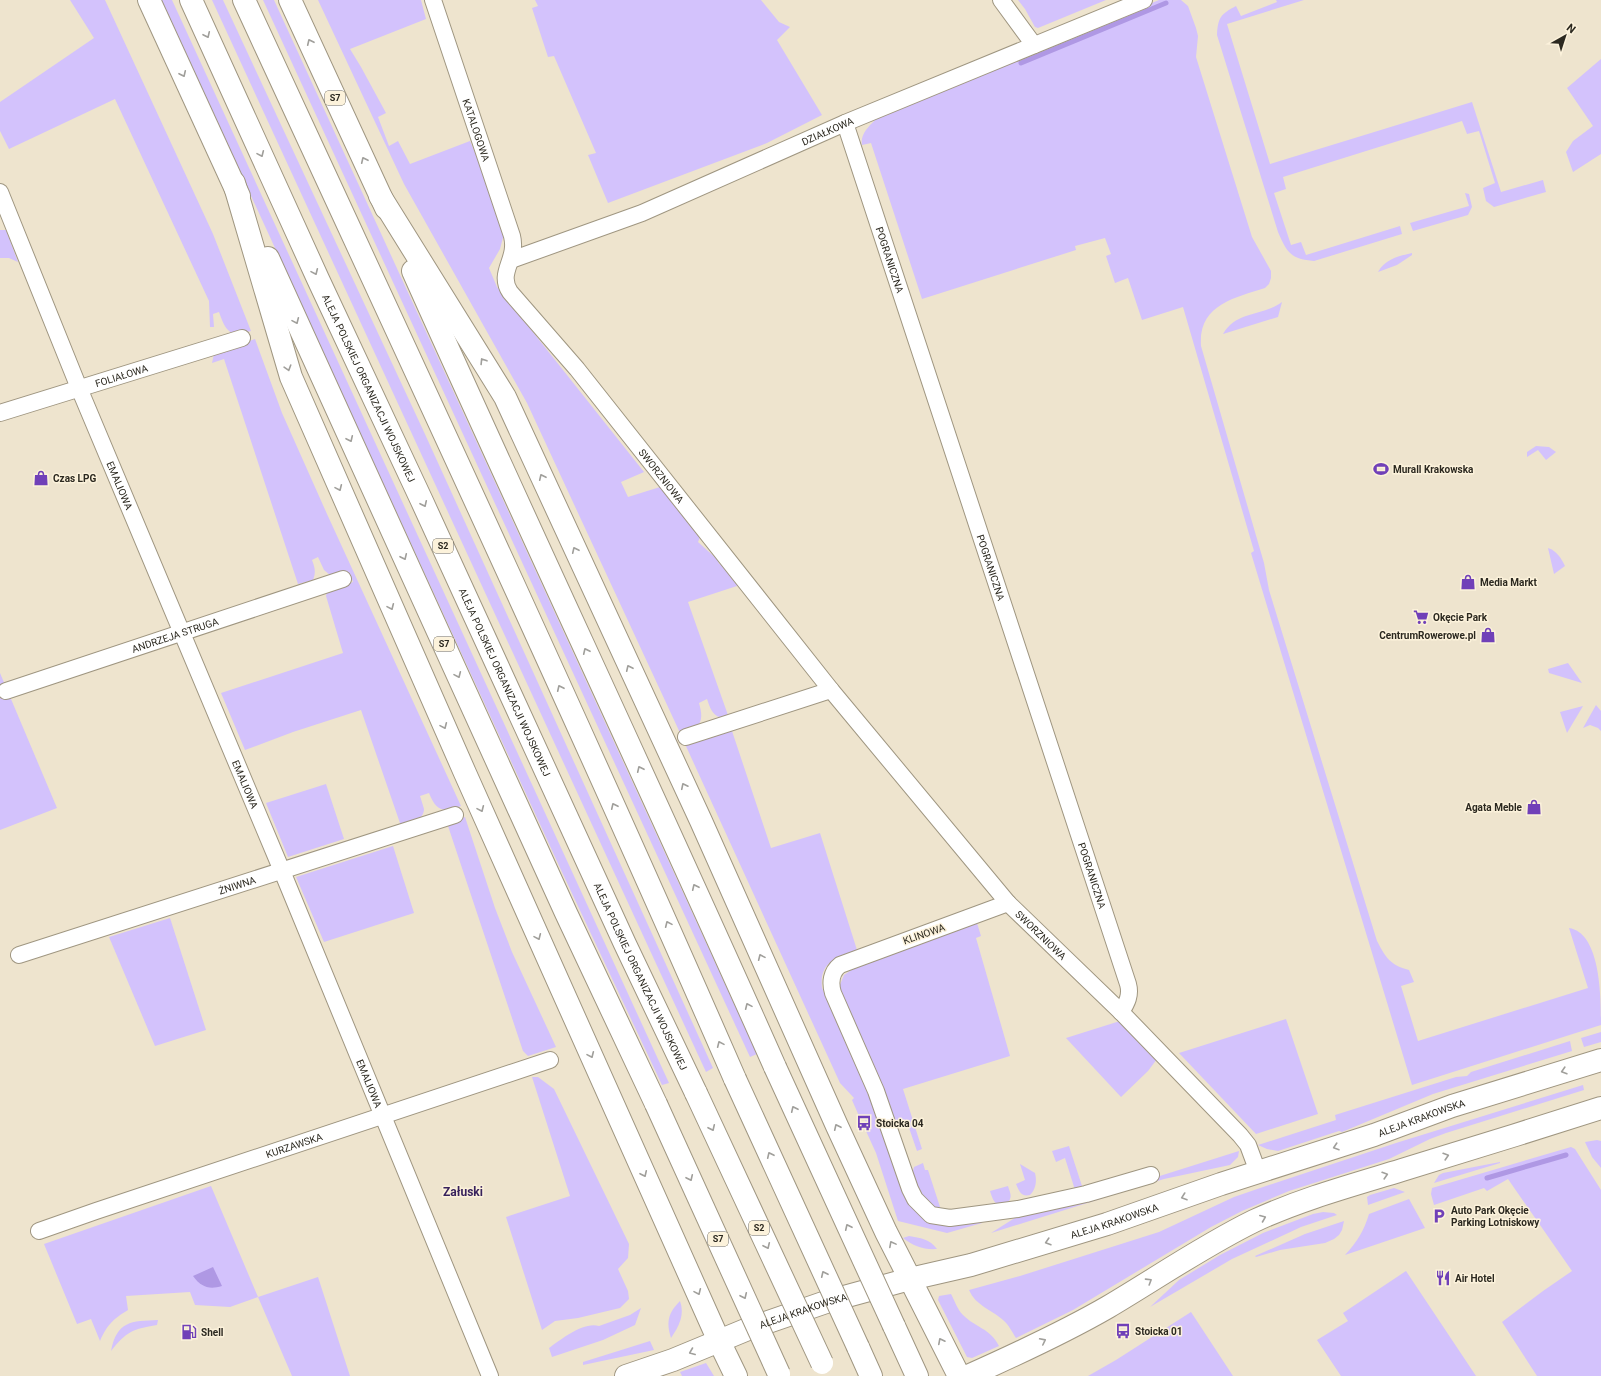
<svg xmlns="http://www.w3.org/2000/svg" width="1601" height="1376" viewBox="0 0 1601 1376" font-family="Roboto,sans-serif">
<rect width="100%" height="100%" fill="#eee4ce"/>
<g fill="#d3c2fc">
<path d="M70,0H105L213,234L251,331L235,335C225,330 223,323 219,312L213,314L214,327H210L209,301L115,99L9,149L0,131V102L94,38Z"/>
<polygon points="161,0 172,0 669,1083 662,1085 561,870"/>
<polygon points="212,0 223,0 424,432 713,1068 706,1072"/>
<polygon points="263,0 274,0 757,1054 750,1057"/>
<path d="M318,0H421L426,19L350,49L361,67L386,113L378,117L389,146L398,141L410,164L470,141L487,181L505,230L500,249L489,268L497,287L644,472L621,482L628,497L660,487L667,490L700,537L698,542L718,560L719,564L726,565L740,585L688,602L729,718C714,719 711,711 707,699L699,703C705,724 699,727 681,735L527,403L404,184Z"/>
<polygon points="535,0 761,0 779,22 790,27 777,40 822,115 767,143 608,203 588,155 596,153 554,56 548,57 532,8 538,6"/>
<polygon points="1018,0 1106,0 1038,28 1035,27 1025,9"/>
<path d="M1159,0H1181L1188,6L1196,28L1198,36L1196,57L1252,237L1271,271V278L1269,284L1265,288C1234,298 1198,305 1201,346L1264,563L1269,590L1377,941C1386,958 1390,965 1409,970L1414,982L1401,986L1418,1041L1588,988L1569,928C1601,933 1601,998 1601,1025L1412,1085L1251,553L1254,551L1183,307L1142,320L1128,278L1115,283L1106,256L1111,254L1105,238L1075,246L1076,250L922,299L871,143L862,145C860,135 868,127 875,120Z"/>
<path d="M1276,0H1304L1227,24L1270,164L1472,102L1501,192L1543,180L1546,192L1494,207L1486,201L1483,188L1495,183L1479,131L1467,134L1462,121L1283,177L1286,189L1274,193L1291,245L1301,242L1306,255L1400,226L1402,234L1314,261C1291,259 1287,253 1278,232L1217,35C1218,17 1221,14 1236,6L1241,16L1277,2Z"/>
<polygon points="1601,59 1601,154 1573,172 1566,152 1573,141 1593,126 1567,88"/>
<polygon points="1465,193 1469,194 1472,207 1468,215 1413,231 1410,223 1469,206"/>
<polygon points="0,230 6,230 18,262 9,258 0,258"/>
<path d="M1412,253V255L1397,265L1378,272C1385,259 1399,256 1412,253Z"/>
<path d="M1282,302L1278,317L1223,334C1237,310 1262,317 1282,302Z"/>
<path d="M255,339L282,413L327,514L461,806C443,813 436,811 429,793L420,796C421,799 423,805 424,809C424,820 410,823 401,826L361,710L293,732L245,750L221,693L343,653L326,596L327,592L353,582L350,574L330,575L324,570L318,557L312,560C315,568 316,572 313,580L298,584L224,359L212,363L214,354Z"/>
<polygon points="1536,446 1549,447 1556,452 1546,460 1538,450 1527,457 1527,452"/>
<path d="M1548,548C1557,551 1561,558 1565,566L1554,574Z"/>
<polygon points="1568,663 1582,683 1549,673 1548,669"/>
<polygon points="0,673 57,808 0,830"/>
<polygon points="1596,705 1601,711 1601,731 1598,728 1590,725 1583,728"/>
<polygon points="1583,706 1567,733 1560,712"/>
<path d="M731,728L771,848L820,833L857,950C837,958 819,961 822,988L859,1068L909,1202L983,1220L982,1223L947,1233L898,1221L876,1153L866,1131L869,1129L863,1115L859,1116L852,1100L854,1098L840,1083L685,744Z"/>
<polygon points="326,784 344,839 288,857 266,803"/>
<polygon points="465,817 495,908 512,952 556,1047 528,1056 523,1051 447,823"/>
<polygon points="393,846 414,913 324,942 296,877"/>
<polygon points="170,918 206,1030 155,1046 109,937"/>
<polygon points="977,923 981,936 976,938 1010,1056 903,1089 922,1149 917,1151 907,1122 895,1126 839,987 844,975 856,967"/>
<polygon points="1286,1019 1318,1114 1256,1134 1179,1053"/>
<polygon points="1120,1021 1157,1059 1148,1071 1121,1097 1066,1038"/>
<polygon points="1601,1032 1601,1042 1584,1047 1581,1038"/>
<polygon points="1570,1041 1572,1051 1433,1094 1342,1132 1339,1131 1278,1151 1267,1149 1258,1145 1336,1120 1335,1115 1456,1077 1467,1076 1471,1072"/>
<polygon points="532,1077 538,1077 554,1089 629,1244 628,1258 618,1269 628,1291 629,1299 620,1308 578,1318 555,1321 542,1330 506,1217 570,1196"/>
<path d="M1583,1085L1584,1090L1446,1133L1430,1139L1389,1159L1289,1191L1242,1211L1211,1227L1073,1310L1016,1338C1012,1332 1009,1325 1003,1320C991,1309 976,1306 969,1290L1020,1276L1159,1232L1234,1197L1266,1186L1396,1143Z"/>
<polygon points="1597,1140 1601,1141 1601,1168 1592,1157 1585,1142"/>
<polygon points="1069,1146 1082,1186 1075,1190 1065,1158 1056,1162 1052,1151"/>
<polygon points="1571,1147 1575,1149 1601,1190 1601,1376 1537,1376 1502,1322 1543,1291 1572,1271 1508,1179 1487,1191 1484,1188 1434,1205 1431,1194 1432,1188"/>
<polygon points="1239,1151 1238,1157 1230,1165 1164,1179 991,1233 1018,1216 1052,1210"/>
<polygon points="1500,1162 1500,1163 1434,1183 1439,1175 1443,1173"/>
<path d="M923,1163L925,1170H928L941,1210C924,1205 918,1190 912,1175L914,1167Z"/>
<path d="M1020,1164L1035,1173C1037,1181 1036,1189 1030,1195C1021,1197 1019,1191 1016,1184L1025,1180Z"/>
<path d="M211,1186L258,1297L318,1277L350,1376H292L258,1297L230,1307L195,1305L190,1292L126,1296L128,1310C113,1319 107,1325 100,1341L91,1319L77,1324L44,1244Z"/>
<path d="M1008,1186C1009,1190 1012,1195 1010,1199C1008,1205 997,1206 994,1201C992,1198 991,1194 990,1191Z"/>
<polygon points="1394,1188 1405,1192 1368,1205 1367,1197 1370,1195"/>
<path d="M1409,1199L1425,1228L1345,1255C1357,1242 1364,1231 1369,1214Z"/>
<polygon points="1323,1212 1334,1213 1337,1215 1301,1227 1232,1259 1150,1307 1179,1280 1220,1255 1263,1233 1313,1214"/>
<polygon points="1344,1221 1342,1230 1339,1235 1334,1239 1325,1243 1280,1250 1256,1257 1255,1256 1305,1234"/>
<path d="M909,1236C920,1238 930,1239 937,1249C924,1250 913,1246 903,1238Z"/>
<polygon points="1406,1271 1476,1376 1341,1376 1317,1340 1348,1321 1343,1313"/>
<path d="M951,1294C955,1301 957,1309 963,1315C976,1328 990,1328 999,1346L972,1358L967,1357L938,1300L939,1296Z"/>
<path d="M680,1301C685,1315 679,1326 671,1338C666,1322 668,1313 680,1301Z"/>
<path d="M641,1308L635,1325L603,1340L552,1357L549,1348C560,1340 584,1321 599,1326L630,1315Z"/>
<polygon points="1191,1312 1233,1376 1088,1376 1116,1360"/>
<path d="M158,1320L157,1325C133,1329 127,1331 111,1351C117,1321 131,1321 158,1320Z"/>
<polygon points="650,1341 654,1350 583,1365 583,1362"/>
<polygon points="706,1363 714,1376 682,1376 680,1372"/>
</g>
<path fill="#af98e4" d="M213,1267L222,1286C209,1290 201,1287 193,1276Z"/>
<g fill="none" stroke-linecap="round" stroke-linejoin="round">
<g stroke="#af98e4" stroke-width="5">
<polyline points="1021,63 1166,3"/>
<polyline points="1487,1178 1566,1155"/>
</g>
<g stroke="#9f9681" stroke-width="18">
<g id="street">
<path id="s1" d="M433,0L512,236C518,260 497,272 510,292L577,369L831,690L1008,903L1121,1012L1240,1135L1248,1145L1258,1172"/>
<polyline points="1001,0 1034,45"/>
<path id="s2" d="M845,123L1128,984C1131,995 1127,1003 1121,1012"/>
<path id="s3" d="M0,192L79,388L282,871L490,1376"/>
<path id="s4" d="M511,260L642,213L845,123L1144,0"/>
<path id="s5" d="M0,413L242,338"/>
<path id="s6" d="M6,691L343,579"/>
<polyline points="686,737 831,690"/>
<path d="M1008,903L840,965C831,972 830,983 833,993L876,1091L910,1189L915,1199L931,1215L950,1218L1018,1209L1086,1194L1151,1175"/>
<path id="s7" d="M19,955L455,815"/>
<path id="s8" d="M39,1231L96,1211L550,1060"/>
</g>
</g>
<g stroke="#9f9681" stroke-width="24">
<g id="secondary">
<polyline points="910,1279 959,1376"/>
<polyline points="719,1341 736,1376"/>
<path id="s9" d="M626,1376L673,1360L748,1329L829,1301L910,1279L971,1265L1107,1224L1221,1184L1374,1135L1452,1106L1601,1060"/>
<path d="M968,1376C1015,1355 1063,1333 1108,1307C1157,1278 1203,1246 1254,1221C1301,1199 1353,1185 1402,1170C1468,1150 1535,1129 1601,1108"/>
</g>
</g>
<g stroke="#9f9681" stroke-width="24">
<g id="highway">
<polyline points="149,0 239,196"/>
<path id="s10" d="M191,0L318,279L421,499L625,944L696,1093"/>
<path d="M244,0C410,359 577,717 735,1079"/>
<polyline points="290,0 386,208"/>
<polyline points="234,183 291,377 465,773 719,1341"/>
<polyline points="380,196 505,397 701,821 837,1126 886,1232 910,1279"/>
<polyline points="268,258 566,913 656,1104"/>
<path d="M413,271C532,537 657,801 775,1067"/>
<polyline points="894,1326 917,1376"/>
<polyline points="858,1347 871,1376"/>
</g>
</g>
<use href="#street" stroke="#fff" stroke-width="16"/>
<use href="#secondary" stroke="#fff" stroke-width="22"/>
<use href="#highway" stroke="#fff" stroke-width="22"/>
<g stroke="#9f9681" stroke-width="24" stroke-linecap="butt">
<g id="highway-bridge">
<polyline points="775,1067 894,1326"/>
<polyline points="735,1079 858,1347"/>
<polyline points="696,1093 822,1363"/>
<polyline points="656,1104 779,1374"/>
</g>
</g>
<use href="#highway-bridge" stroke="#fff" stroke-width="22"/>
</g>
<defs><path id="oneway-chevron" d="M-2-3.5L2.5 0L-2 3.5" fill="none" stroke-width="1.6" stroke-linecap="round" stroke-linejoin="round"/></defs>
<g stroke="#a09f9b">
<use href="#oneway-chevron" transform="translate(207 35) rotate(65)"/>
<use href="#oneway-chevron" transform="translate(310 42) rotate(-115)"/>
<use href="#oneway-chevron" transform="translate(183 74) rotate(65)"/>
<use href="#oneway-chevron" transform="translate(261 154) rotate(66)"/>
<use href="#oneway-chevron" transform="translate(364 160) rotate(-115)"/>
<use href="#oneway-chevron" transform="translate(315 272) rotate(66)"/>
<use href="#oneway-chevron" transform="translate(296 321) rotate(66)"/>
<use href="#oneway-chevron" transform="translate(483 361) rotate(-122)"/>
<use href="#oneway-chevron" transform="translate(288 368) rotate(73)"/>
<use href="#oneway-chevron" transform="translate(350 439) rotate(65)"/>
<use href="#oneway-chevron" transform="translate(542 477) rotate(-115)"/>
<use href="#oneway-chevron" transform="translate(339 488) rotate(66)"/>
<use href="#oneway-chevron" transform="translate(424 504) rotate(65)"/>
<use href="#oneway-chevron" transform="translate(575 550) rotate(-115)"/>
<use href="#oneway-chevron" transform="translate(404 557) rotate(65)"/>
<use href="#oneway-chevron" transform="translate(391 607) rotate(66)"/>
<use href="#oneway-chevron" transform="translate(586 651) rotate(-115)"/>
<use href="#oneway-chevron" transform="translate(629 668) rotate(-115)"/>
<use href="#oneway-chevron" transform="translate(458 675) rotate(66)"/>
<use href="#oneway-chevron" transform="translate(560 688) rotate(-115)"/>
<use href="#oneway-chevron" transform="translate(444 726) rotate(66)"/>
<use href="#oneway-chevron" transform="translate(640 769) rotate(-115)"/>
<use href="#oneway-chevron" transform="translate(684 786) rotate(-116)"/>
<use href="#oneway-chevron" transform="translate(614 806) rotate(-115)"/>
<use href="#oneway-chevron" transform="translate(481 809) rotate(66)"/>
<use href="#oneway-chevron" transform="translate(695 887) rotate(-115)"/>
<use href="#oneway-chevron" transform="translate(668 924) rotate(-114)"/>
<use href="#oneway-chevron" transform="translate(538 937) rotate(66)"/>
<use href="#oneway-chevron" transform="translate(761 957) rotate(-114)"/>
<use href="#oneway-chevron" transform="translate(748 1006) rotate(-114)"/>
<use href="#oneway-chevron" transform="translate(720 1044) rotate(-114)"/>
<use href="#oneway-chevron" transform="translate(591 1055) rotate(66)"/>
<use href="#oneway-chevron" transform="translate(1564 1071) rotate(163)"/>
<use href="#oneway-chevron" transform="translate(794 1109) rotate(-115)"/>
<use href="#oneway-chevron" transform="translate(837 1127) rotate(-115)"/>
<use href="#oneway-chevron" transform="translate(712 1128) rotate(65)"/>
<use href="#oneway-chevron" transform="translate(1336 1147) rotate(162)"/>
<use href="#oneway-chevron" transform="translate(770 1155) rotate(-115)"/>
<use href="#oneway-chevron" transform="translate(1446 1156) rotate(-17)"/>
<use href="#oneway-chevron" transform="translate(644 1174) rotate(65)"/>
<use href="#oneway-chevron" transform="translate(1385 1175) rotate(-17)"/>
<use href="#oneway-chevron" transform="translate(690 1178) rotate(65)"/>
<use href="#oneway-chevron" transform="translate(1184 1197) rotate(161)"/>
<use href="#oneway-chevron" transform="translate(1263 1218) rotate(-22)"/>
<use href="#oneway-chevron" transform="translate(848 1227) rotate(-115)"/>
<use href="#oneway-chevron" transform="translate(1048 1242) rotate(163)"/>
<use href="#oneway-chevron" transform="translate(892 1244) rotate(-118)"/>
<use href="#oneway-chevron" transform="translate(767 1246) rotate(65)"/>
<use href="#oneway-chevron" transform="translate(824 1274) rotate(-115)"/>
<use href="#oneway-chevron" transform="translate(1149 1281) rotate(-32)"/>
<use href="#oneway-chevron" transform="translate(698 1292) rotate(66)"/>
<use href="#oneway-chevron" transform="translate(744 1296) rotate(65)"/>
<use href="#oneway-chevron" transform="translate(941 1341) rotate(-117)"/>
<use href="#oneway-chevron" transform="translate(1043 1341) rotate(-27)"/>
<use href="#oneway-chevron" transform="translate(692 1352) rotate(158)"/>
</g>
<defs>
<g id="stadium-bare" transform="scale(1.2)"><path d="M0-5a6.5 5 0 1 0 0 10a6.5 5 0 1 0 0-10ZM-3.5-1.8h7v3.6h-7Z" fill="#7040b8" stroke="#fcf2db" stroke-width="2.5" paint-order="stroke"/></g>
<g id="shop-bare" transform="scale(1.2)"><path d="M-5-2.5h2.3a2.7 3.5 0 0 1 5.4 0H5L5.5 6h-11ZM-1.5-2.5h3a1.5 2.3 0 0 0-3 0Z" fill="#7040b8" stroke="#fcf2db" stroke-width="2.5" paint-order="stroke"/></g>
<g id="supermarket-bare" transform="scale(1.2)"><path d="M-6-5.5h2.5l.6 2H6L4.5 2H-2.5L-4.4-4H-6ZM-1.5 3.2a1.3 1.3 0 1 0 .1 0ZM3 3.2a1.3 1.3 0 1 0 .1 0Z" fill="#7040b8" stroke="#fcf2db" stroke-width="2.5" paint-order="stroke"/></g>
<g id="bus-bare" transform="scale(1.2)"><path d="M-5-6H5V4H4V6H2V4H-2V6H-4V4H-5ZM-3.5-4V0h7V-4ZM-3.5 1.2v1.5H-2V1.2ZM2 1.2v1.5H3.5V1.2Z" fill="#7040b8" stroke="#fcf2db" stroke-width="2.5" paint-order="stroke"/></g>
<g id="parking-bare" transform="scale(1.2)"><path d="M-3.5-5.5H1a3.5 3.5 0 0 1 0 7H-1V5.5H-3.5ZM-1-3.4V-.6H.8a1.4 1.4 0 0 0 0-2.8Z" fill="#7040b8" stroke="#fcf2db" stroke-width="2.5" paint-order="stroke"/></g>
<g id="restaurant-bare" transform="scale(1.2)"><path d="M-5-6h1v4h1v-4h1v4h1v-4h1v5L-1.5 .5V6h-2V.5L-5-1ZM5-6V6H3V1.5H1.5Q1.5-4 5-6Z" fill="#7040b8" stroke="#fcf2db" stroke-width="2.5" paint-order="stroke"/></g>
<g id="fuel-bare" transform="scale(1.2)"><path d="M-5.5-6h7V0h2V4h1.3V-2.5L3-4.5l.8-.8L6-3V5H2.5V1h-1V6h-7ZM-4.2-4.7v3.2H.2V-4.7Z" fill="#7040b8" stroke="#fcf2db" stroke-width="2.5" paint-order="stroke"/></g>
</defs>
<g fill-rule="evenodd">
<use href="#stadium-bare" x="1381" y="469"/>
<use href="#shop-bare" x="41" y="478"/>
<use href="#shop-bare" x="1468" y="582"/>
<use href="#supermarket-bare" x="1421" y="617"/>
<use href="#shop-bare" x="1488" y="635"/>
<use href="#shop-bare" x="1534" y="807"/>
<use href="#bus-bare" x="864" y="1123"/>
<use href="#parking-bare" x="1439" y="1216"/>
<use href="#restaurant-bare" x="1443" y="1278"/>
<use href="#bus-bare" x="1123" y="1331"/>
<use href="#fuel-bare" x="189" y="1332"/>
</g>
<g text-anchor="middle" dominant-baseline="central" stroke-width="3" stroke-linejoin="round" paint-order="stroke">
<g fill="#fcf2db" stroke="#6a6558" stroke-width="1">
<rect x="325" y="91" width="20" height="14" rx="3"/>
<rect x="433" y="539" width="20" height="14" rx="3"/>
<rect x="434" y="637" width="20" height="14" rx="3"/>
<rect x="749" y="1221" width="20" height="14" rx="3"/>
<rect x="708" y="1232" width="20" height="14" rx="3"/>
</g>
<g font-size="9" font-weight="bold" fill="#2c2920">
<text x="335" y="98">S7</text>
<text x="443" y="546">S2</text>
<text x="444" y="644">S7</text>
<text x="759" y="1228">S2</text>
<text x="718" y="1239">S7</text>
</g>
<g font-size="10" fill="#2c2920" stroke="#fcf2db">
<text stroke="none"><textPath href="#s1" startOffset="137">KATALOGOWA</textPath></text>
<text stroke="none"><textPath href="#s4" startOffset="342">DZIAŁKOWA</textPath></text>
<text stroke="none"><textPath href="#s2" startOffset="144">POGRANICZNA</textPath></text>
<text stroke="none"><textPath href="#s5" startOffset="127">FOLIAŁOWA</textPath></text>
<text stroke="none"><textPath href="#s10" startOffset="427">ALEJA POLSKIEJ ORGANIZACJI WOJSKOWEJ</textPath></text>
<text stroke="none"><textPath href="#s1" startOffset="545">SWORZNIOWA</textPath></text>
<text stroke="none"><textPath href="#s3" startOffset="317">EMALIOWA</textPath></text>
<text stroke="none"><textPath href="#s2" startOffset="468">POGRANICZNA</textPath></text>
<text stroke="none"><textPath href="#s6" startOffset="178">ANDRZEJA STRUGA</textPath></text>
<text stroke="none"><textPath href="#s10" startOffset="751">ALEJA POLSKIEJ ORGANIZACJI WOJSKOWEJ</textPath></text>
<text stroke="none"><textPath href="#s3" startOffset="641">EMALIOWA</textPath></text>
<text stroke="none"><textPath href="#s2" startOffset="792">POGRANICZNA</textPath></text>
<text stroke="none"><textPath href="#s7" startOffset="229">ŻNIWNA</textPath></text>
<text transform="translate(924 934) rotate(-19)">KLINOWA</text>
<text stroke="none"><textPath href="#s1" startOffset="1141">SWORZNIOWA</textPath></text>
<text stroke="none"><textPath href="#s10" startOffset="1075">ALEJA POLSKIEJ ORGANIZACJI WOJSKOWEJ</textPath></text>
<text stroke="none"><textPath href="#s3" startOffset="965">EMALIOWA</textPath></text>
<text stroke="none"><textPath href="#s9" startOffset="837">ALEJA KRAKOWSKA</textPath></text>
<text stroke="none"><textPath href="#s8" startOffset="269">KURZAWSKA</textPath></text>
<text stroke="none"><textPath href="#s9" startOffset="513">ALEJA KRAKOWSKA</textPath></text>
<text stroke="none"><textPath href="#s9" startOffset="189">ALEJA KRAKOWSKA</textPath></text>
</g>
<g font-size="10" font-weight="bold" fill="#2c2920" stroke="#fcf2db" text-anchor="start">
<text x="1393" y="469">Murall Krakowska</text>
<text x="53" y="478">Czas LPG</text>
<text x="1480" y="582">Media Markt</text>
<text x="1433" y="617">Okęcie Park</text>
<text x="1476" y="635" text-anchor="end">CentrumRowerowe.pl</text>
<text x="1522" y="807" text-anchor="end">Agata Meble</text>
<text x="876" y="1123">Stoicka 04</text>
<text x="1451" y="1210">Auto Park Okęcie<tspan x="1451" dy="12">Parking Lotniskowy</tspan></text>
<text x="1455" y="1278">Air Hotel</text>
<text x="1135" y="1331">Stoicka 01</text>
<text x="201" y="1332">Shell</text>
</g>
<g font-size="12" font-weight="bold" fill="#38225c" stroke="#fcf2db">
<text x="463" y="1192">Załuski</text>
</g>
</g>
<g transform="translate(1565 36) rotate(39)" stroke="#fcf2db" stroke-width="3" paint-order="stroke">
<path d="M0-3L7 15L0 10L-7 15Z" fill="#2c2920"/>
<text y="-6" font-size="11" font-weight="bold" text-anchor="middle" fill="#2c2920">N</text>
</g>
</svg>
